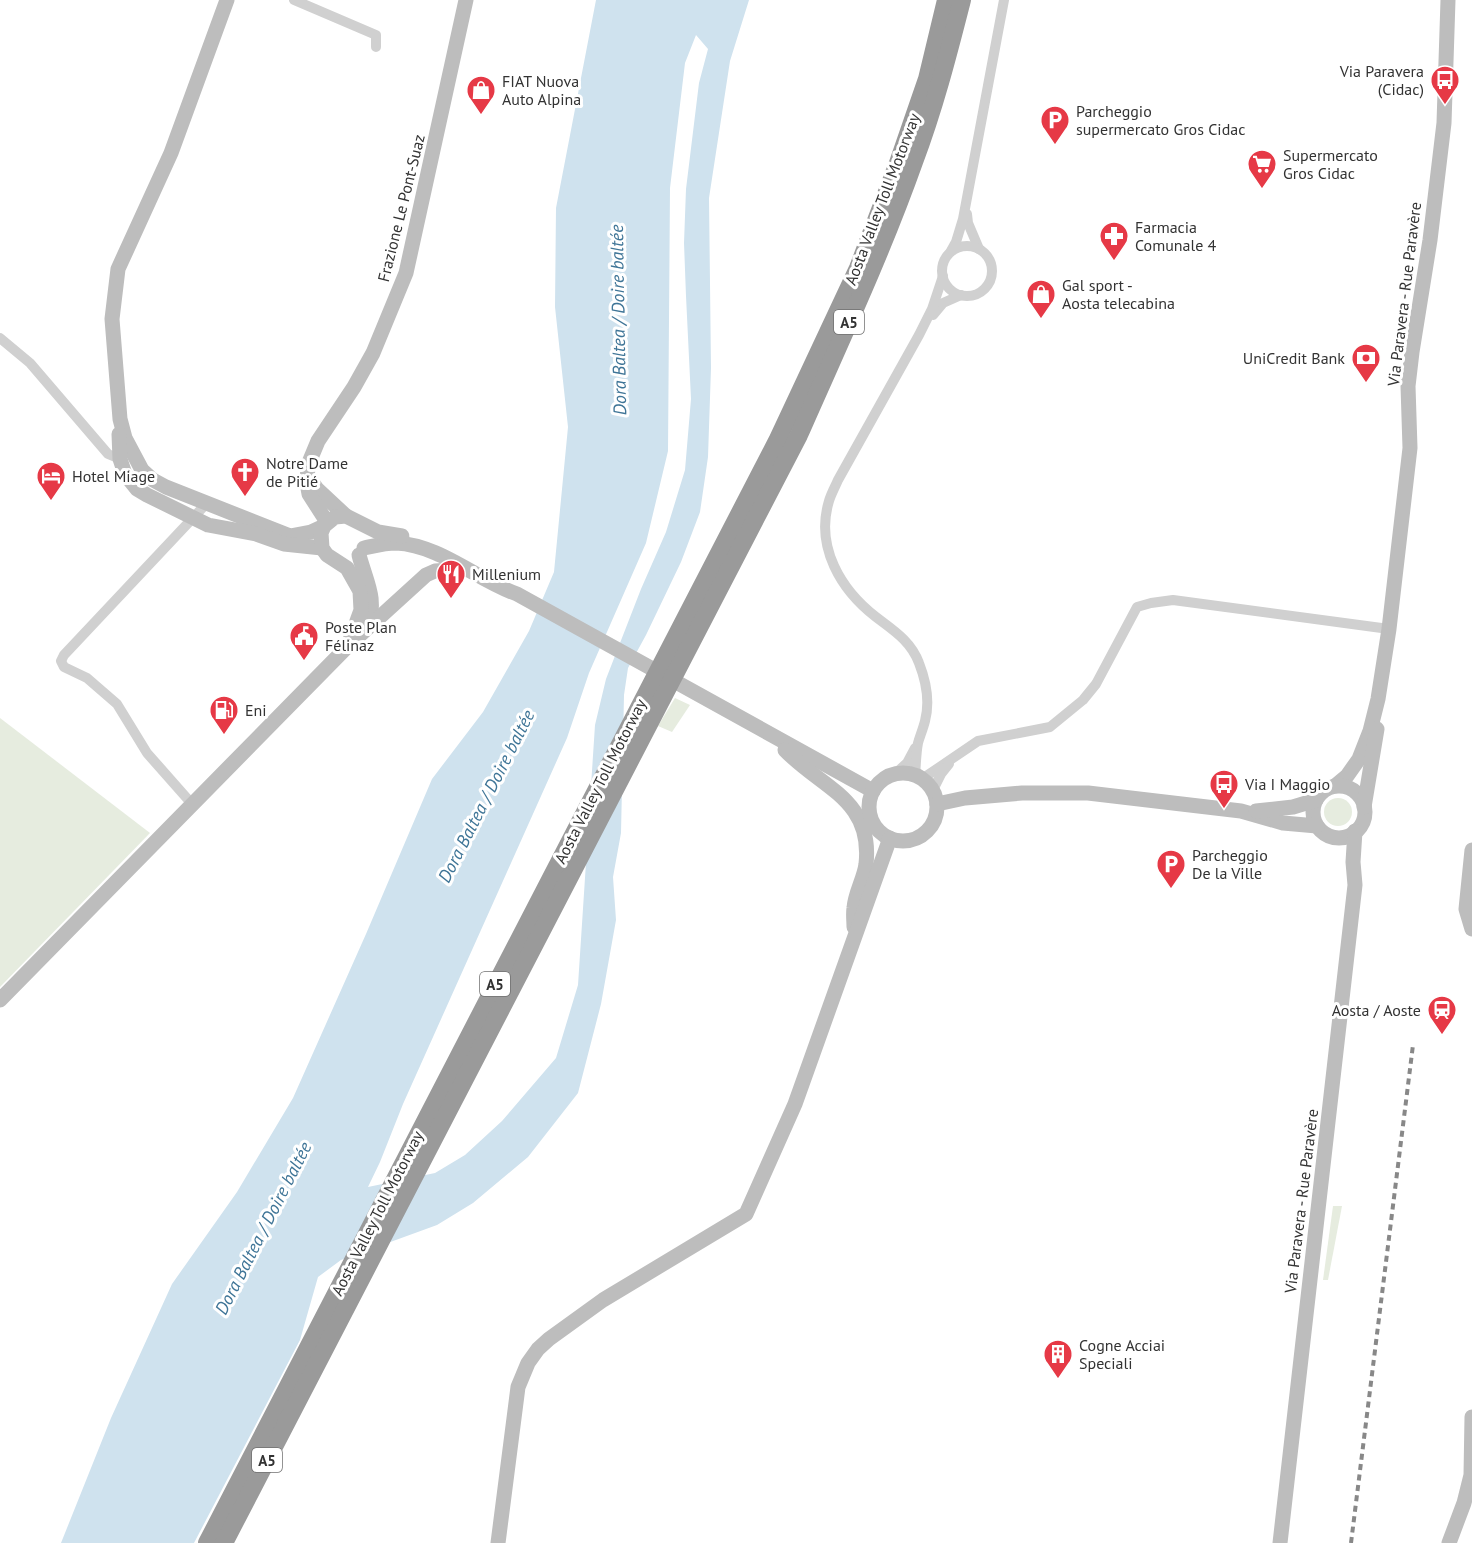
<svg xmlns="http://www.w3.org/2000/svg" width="1472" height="1543" viewBox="0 0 1472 1543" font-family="'PT Sans',sans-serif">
<rect width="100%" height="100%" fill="#fff"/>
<g fill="#e6ecdf">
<polygon points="675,698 690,705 672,732 658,726"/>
<polygon points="0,718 150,833 0,987"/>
<circle cx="1338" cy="812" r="14"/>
<polygon points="1333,1206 1342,1206 1328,1280 1323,1280"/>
</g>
<path fill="#cfe2ee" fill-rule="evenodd" d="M596,0H749L730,61L709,198L711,368L708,457L700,512L681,562L646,635L628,668L624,695L621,833L613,877L616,920L601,1004L578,1093L528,1157L473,1203L437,1225L341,1260L318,1277L300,1340L194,1543H61L111,1418L172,1284L237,1192L293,1098L366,934L432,779L483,712L529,631L554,572L568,427L555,307L556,208ZM696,35L708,49L699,83L686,189L684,243L686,296L691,399L685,470L666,532L641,589L606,679L595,725L578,985L556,1058L502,1121L465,1155L435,1173L368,1187L380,1162L403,1104L567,738L589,673L646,543L668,451L670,188L685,63Z"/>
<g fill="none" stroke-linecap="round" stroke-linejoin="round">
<g stroke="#d0d0d0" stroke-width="10">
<polyline points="294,0 376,35 376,47"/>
<polyline points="967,214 968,223 979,249"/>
<circle cx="967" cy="271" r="25"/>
<polyline points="951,251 956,242 963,219 1004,0"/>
<polyline points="933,315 943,303 961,295"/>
<polyline points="0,338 30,363 108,454 120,459"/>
<polyline points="895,774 907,763 915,748"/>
<path d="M915,775C916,765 916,753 918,743C920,736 923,729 925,721C930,702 926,681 919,663C911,641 893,630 876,617C841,590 815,547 829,501C831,494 835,487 838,480L919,335L932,309L943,276"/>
<polyline points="922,779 978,741 1050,727 1083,700 1096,684 1137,607 1151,603 1173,600 1389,629"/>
<polyline points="933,790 941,774 949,764"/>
<polyline points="192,804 147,753 117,704 87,678 64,667 61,661 64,655 206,504"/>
</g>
<g stroke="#bdbdbd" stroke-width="15">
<polyline points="227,0 171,153 118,269 112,319 120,419 125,438 142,470 153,480 166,487 290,536 311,532 324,526"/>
<polyline points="119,434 120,459 125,474 137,489 147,495 208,525 256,534 284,544 322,548"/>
<polyline points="310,479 317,489 346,516"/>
<polyline points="327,522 309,494 307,483 308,465 318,441 354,387 373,353 406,273 466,0"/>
<path d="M364,548C374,546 385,543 396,543C440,545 477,580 517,594L873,791"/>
<path d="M359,555C366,582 378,599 367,627"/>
<polyline points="350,640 361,610 360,591 347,568 327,555 322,548 321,533 324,526 335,517 346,516 378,532 402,536"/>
<path d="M785,750C821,788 873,799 866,864C864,879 855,893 854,908C853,914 854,921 854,927"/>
<circle cx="903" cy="807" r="34"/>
<polyline points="1335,786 1347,776 1359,759 1370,731 1378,699 1389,629 1410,448 1408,386 1412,352 1430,240 1444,123 1448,0"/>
<circle cx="1339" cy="812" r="26"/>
<polyline points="937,804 965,798 1022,793 1088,793 1241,811 1283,823 1317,826"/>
<polyline points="1364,807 1377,729"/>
<polyline points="1256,811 1293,807 1316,800"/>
<polyline points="1472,850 1466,909 1472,929"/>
<polyline points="0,1000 348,646 426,575 435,571 465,569"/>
<polyline points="498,1543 518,1387 528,1363 538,1349 549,1339 603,1300 746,1214 795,1104 890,838"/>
<polyline points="1280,1543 1355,885 1353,862 1355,831"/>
<polyline points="1449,1543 1464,1503 1471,1475 1472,1417"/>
</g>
<g stroke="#9a9a9a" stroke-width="18">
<polyline points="207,1543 777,441 858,268 898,163 927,79 946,0"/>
<path d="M224,1543L799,435C839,344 881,255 914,162C934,109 948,55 962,0"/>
</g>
<polyline stroke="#888" stroke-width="4" stroke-dasharray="6 4.5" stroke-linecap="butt" points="1351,1543 1413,1045"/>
</g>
<defs>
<g id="bus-pin" transform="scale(1.5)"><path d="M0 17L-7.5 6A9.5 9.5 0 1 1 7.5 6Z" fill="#e63946" stroke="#fff"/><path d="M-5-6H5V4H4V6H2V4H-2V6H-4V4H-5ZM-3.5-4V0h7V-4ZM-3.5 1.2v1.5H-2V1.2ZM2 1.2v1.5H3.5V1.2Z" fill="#fff"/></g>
<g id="shop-pin" transform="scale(1.5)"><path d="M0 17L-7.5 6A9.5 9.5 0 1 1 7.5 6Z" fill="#e63946" stroke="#fff"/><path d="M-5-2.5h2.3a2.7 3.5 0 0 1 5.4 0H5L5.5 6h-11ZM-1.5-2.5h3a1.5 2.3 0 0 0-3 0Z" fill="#fff"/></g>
<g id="parking-pin" transform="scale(1.5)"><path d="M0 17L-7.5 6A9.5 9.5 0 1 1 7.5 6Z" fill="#e63946" stroke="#fff"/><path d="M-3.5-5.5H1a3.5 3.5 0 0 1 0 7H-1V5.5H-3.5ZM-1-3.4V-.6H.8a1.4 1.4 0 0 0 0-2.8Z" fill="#fff"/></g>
<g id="supermarket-pin" transform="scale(1.5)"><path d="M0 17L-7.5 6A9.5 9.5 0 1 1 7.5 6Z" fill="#e63946" stroke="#fff"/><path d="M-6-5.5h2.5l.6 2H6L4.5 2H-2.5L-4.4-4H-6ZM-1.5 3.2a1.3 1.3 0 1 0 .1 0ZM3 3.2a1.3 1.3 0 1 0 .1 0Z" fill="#fff"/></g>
<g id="pharmacy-pin" transform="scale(1.5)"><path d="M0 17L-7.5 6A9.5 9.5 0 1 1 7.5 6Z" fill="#e63946" stroke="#fff"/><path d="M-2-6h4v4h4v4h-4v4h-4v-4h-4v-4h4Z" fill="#fff"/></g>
<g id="bank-pin" transform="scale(1.5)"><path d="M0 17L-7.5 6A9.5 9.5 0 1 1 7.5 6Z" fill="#e63946" stroke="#fff"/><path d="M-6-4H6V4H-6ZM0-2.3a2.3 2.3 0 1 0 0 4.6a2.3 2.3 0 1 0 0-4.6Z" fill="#fff"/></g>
<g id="church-pin" transform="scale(1.5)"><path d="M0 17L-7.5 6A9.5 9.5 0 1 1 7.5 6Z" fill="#e63946" stroke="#fff"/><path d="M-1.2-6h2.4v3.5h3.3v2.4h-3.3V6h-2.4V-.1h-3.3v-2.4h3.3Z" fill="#fff"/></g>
<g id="hotel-pin" transform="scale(1.5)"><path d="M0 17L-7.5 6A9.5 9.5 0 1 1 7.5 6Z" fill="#e63946" stroke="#fff"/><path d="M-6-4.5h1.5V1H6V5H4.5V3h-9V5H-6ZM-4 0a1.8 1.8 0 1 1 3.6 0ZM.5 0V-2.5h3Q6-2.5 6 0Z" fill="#fff"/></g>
<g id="restaurant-pin" transform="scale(1.5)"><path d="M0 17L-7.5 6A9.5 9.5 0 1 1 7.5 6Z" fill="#e63946" stroke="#fff"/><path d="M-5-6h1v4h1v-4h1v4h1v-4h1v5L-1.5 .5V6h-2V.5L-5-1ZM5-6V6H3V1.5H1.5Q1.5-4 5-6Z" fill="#fff"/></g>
<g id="civic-pin" transform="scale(1.5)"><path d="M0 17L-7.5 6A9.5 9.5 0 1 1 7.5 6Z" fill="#e63946" stroke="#fff"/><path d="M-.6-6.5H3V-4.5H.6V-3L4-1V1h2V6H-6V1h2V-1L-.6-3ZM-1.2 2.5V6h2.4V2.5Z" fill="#fff"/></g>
<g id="fuel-pin" transform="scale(1.5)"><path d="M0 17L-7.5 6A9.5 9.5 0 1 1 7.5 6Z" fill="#e63946" stroke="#fff"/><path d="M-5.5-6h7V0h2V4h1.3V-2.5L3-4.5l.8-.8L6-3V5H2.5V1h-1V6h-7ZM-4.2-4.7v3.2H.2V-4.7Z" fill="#fff"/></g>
<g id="station-pin" transform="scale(1.5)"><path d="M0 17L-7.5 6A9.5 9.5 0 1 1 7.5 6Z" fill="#e63946" stroke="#fff"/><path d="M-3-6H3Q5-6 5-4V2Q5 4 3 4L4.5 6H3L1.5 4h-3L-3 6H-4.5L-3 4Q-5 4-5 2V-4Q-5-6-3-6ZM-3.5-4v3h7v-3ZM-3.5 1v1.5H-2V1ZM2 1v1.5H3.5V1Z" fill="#fff"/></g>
<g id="building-pin" transform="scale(1.5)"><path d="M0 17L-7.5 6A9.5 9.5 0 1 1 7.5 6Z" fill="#e63946" stroke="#fff"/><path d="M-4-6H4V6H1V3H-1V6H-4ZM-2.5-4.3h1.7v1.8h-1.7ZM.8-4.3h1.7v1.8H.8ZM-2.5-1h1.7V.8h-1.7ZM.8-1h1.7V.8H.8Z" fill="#fff"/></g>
</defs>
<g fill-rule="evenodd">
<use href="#bus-pin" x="1445" y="80"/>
<use href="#shop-pin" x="481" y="90"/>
<use href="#parking-pin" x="1055" y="120"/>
<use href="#supermarket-pin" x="1262" y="164"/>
<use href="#pharmacy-pin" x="1114" y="236"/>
<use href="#shop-pin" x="1041" y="294"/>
<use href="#bank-pin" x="1366" y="358"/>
<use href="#church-pin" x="245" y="472"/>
<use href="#hotel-pin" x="51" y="476"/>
<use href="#restaurant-pin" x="451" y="574"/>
<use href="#civic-pin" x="304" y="636"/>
<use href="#fuel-pin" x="224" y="710"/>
<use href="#bus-pin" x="1224" y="784"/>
<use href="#parking-pin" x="1171" y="864"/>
<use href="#station-pin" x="1442" y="1010"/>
<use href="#building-pin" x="1058" y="1354"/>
</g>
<g text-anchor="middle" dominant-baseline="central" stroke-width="6" stroke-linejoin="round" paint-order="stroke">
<g fill="#fff" stroke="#707070" stroke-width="1.5">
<rect x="834" y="310" width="30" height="24" rx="4.5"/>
<rect x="480" y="972" width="30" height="24" rx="4.5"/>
<rect x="252" y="1448" width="30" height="24" rx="4.5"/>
</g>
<g font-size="15" font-weight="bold" fill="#333">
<text x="849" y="322">A5</text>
<text x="495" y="984">A5</text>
<text x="267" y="1460">A5</text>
</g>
<g font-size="16" fill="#333" stroke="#fff" text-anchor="start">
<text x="1424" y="71" text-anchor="end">Via Paravera<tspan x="1424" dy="18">(Cidac)</tspan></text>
<text x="502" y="81">FIAT Nuova<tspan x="502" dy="18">Auto Alpina</tspan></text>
<text x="1076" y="111">Parcheggio<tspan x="1076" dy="18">supermercato Gros Cidac</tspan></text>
<text x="1283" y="155">Supermercato<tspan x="1283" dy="18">Gros Cidac</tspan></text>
<text x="1135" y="227">Farmacia<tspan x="1135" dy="18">Comunale 4</tspan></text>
<text x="1062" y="285">Gal sport -<tspan x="1062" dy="18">Aosta telecabina</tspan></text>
<text x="1345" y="358" text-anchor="end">UniCredit Bank</text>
<text x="266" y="463">Notre Dame<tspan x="266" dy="18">de Pitié</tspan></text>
<text x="72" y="476">Hotel Miage</text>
<text x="472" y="574">Millenium</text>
<text x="325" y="627">Poste Plan<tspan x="325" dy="18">Félinaz</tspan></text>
<text x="245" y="710">Eni</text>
<text x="1245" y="784">Via I Maggio</text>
<text x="1192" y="855">Parcheggio<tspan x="1192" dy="18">De la Ville</tspan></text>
<text x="1421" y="1010" text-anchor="end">Aosta / Aoste</text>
<text x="1079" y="1345">Cogne Acciai<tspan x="1079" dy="18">Speciali</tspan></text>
</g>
<g font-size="16" fill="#333" stroke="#fff">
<text transform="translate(882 199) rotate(-69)">Aosta Valley Toll Motorway</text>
<text transform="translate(401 208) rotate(-76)">Frazione Le Pont-Suaz</text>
<text transform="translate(1404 294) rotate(-83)">Via Paravera - Rue Paravère</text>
<text transform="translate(600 781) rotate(-63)">Aosta Valley Toll Motorway</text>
<text transform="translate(1301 1201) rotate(-83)">Via Paravera - Rue Paravère</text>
<text transform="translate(377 1213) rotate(-63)">Aosta Valley Toll Motorway</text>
</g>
<g font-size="18" font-style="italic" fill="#3f7597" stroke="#fff">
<text transform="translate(618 320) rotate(-91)">Dora Baltea / Doire baltée</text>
<text transform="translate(486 796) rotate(-63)">Dora Baltea / Doire baltée</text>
<text transform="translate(263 1228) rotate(-63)">Dora Baltea / Doire baltée</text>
</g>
</g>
</svg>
